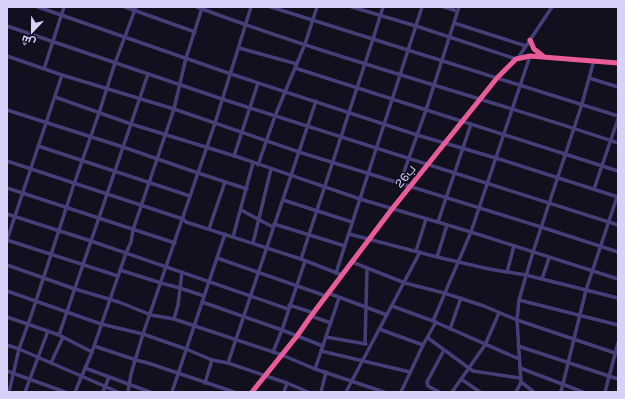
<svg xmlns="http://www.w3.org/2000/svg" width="625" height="399" viewBox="0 0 625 399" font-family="Karla,Cairo,sans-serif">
<rect width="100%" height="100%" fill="#120f1e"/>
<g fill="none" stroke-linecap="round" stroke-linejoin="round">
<g stroke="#444077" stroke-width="3.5">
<polyline points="38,7 231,74 417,135 496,158 618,197"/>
<polyline points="125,7 195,32"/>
<path d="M197,7C335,59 479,96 618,143"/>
<polyline points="271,7 618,116"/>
<polyline points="352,7 416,26 516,59"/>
<polyline points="444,7 457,11"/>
<polyline points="454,23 526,46"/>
<polyline points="7,26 222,99 618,225"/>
<polyline points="239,48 297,64"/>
<polyline points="7,56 62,75 174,109 299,152 541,227 618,252"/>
<polyline points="518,58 552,7"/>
<polyline points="295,68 618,171"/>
<polyline points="44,69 64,7"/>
<polyline points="589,78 618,87"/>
<polyline points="55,97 131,124 238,157 360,199 471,232 618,279"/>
<polyline points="7,110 123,147 198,173 247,189"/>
<polyline points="38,146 190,196"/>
<polyline points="234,156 258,83"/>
<polyline points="7,161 183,219 186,222 301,259 342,275"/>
<polyline points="258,165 275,116 305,44 317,7"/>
<polyline points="400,183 426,110 459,7"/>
<polyline points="7,188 175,243"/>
<polyline points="594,189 618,119"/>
<polyline points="283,200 352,222"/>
<polyline points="241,210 273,227"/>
<polyline points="7,214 91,241 288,309"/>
<polyline points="438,222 471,124"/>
<polyline points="274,224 345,246"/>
<polyline points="209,229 225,182"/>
<polyline points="349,234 437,257 489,269 526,275 618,298"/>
<polyline points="233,237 253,163"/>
<polyline points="7,240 62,75"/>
<polyline points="7,240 118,276"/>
<polyline points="253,243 271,169"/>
<polyline points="416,251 426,219"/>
<polyline points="437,257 447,225"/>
<polyline points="217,258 326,296"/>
<polyline points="301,259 373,39 383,7"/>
<polyline points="352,262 405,283 444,293 484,306 517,320 618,354"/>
<polyline points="7,265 75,289 119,302 151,315 174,319 282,355 315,369 384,392"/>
<polyline points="120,270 161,283 180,288 204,296"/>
<polyline points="507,272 514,246"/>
<polyline points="336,273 422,7"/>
<polyline points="542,279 549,258"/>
<polyline points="7,291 101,324 143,334 186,349 212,360 228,363 287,383 308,392"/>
<polyline points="328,293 387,315"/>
<polyline points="519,300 618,325"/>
<polyline points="202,302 282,330 323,346"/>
<polyline points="289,305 314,313"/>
<polyline points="392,306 433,321 519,359"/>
<polyline points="311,316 331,323"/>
<polyline points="7,317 59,335 92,352"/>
<polyline points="174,319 178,305 182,272"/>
<polyline points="433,321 471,232 530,56"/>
<polyline points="379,329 423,345"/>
<polyline points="450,329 461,298"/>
<polyline points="59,335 148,74"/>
<polyline points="326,337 366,344"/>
<polyline points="428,338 473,371 520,378"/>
<polyline points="365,344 367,269"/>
<polyline points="7,345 19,349 118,392"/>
<polyline points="94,346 136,360 148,363 234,392"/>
<polyline points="518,346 618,379"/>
<polyline points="321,351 410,372"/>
<polyline points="273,352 282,330 305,261"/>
<polyline points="51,363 63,337"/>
<polyline points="228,363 316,101"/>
<polyline points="85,368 150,392"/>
<polyline points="520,368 583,392"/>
<polyline points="315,369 339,298"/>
<polyline points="7,371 65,392"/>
<polyline points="461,379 480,392"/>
<polyline points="521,382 534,392"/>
<polyline points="205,383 212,360"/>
<polyline points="9,392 19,349 32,313 74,184 99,113 115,63 136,7"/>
<polyline points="25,392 48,331"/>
<polyline points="75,392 92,352 126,253 131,242 133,230 174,109 186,58 202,8"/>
<polyline points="103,392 109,377"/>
<polyline points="128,392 131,374 143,334 215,123 251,7"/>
<polyline points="172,392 225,234"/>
<polyline points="284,392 287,383"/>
<polyline points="321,392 326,372"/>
<polyline points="346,392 420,252"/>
<polyline points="401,392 423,345 436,322"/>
<polyline points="439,392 428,386 427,382 444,350"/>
<polyline points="452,392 485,345 499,313"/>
<polyline points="516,392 521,382 517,320 519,300 533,252 582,104 594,60"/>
<polyline points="561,392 586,290 617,197"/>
<polyline points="605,392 618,343"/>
</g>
<g stroke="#ea5c99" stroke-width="5">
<polyline points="530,40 534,49 543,56"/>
<polyline points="252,392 297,336 311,316 392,209 497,78 516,59 530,56 618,63"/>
</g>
</g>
<g text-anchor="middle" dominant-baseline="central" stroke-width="3" stroke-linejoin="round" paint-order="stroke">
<g font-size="13" fill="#d8d1f9" stroke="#120f1e">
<text transform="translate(405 176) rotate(-51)">26ب</text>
</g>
</g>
<rect width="625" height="399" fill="none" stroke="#d8d1f9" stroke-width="16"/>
<g transform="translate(32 32) rotate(202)" stroke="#120f1e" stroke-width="3" paint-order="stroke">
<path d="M0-3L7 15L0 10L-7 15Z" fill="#d8d1f9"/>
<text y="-6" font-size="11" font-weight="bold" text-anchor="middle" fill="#d8d1f9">ش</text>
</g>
</svg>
